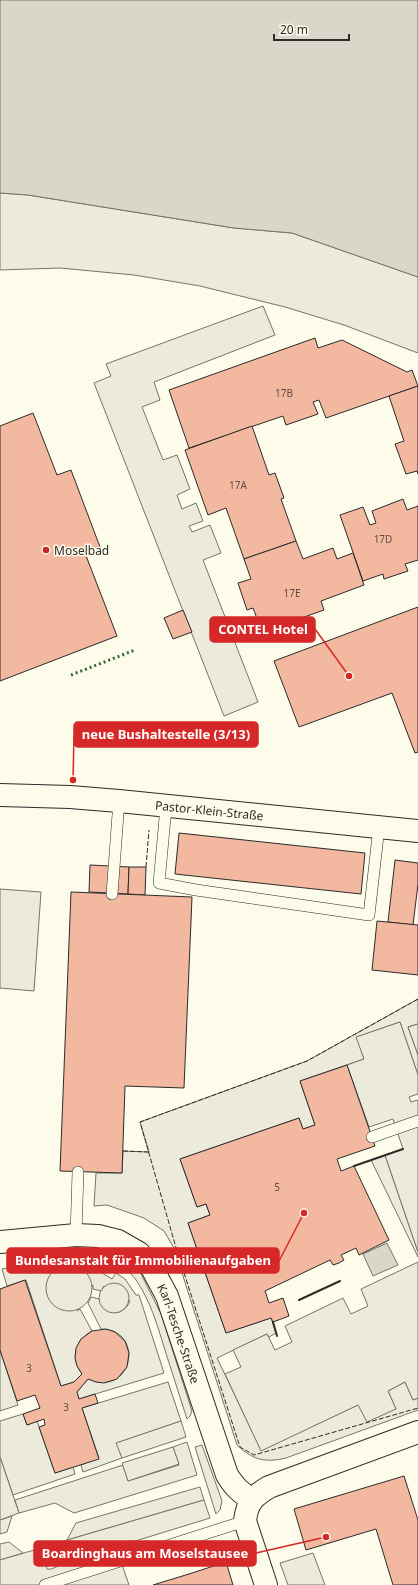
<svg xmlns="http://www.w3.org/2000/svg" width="418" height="1585" viewBox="0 0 418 1585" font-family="'Noto Sans',sans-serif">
<rect width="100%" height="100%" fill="#fdfbea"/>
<g fill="#ecebdb" stroke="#74746e">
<polygon points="0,193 28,195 234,228 292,233 418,277 418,353 344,325 285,307 200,286 134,275 60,268 0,270"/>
<path d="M418,999V1024L408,1027L418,1055V1075L400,1022L357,1037L364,1059L300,1081L315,1125L303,1129L299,1118L180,1159L197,1207L206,1204L210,1215L188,1223L226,1333L271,1318L276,1333L269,1337L267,1334L217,1358L261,1450L358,1405L396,1409L388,1391L405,1382L413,1400L418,1398V1410L286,1458C265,1463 253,1460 237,1445L174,1248L164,1231L144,1218L107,1205L94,1206L96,1173H122L123,1151L149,1152L140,1122L307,1061Z"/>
<polygon points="385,1155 418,1252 418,1257 371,1160"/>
<path d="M73,1247L110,1252L128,1263L141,1274L161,1314L192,1411L190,1416L187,1419C179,1395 172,1371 164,1347C157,1324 150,1300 136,1280C130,1271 117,1261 107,1258C86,1251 63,1254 41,1256L40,1249Z"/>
<path d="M43,1262V1265L79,1262L102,1265L99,1271L112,1279L116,1273L125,1279L136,1295H139L164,1373L79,1399L77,1392L88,1379C134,1398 145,1329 101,1329L88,1303L91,1297L99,1299C105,1315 123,1318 130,1301L104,1286L101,1291L93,1289V1285L77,1311L80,1309L92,1331C75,1340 70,1358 82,1374L74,1382L61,1386L26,1280L7,1286L2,1269Z"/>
<polygon points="0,1350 18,1405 0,1411"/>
<polygon points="168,1382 181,1421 117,1443 122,1458 83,1472 81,1465 99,1458 82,1408"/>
<polygon points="23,1414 27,1425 37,1421 55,1473 73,1467 75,1474 13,1495 0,1457 0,1421"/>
<polygon points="187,1442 197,1475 74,1513 55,1503 19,1513 15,1500 123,1465 128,1481 179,1465 173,1447"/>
<polygon points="202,1445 222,1501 220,1510 216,1514 195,1447"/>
<polygon points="200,1487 204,1500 67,1540 76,1523"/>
<polygon points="12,1516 7,1532 0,1534 0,1520"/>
<polygon points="9,1542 23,1553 0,1560 0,1544"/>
</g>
<g fill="#eceadb" stroke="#74746e">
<polygon points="263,306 275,335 154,382 160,400 142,407 163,460 177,455 190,489 177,495 182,509 196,503 203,521 189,526 192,532 210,525 221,553 203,560 258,702 224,716 94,383 111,376 106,364"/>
<polygon points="0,889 41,892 34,991 0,988"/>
<polygon points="400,1022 418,1075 418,1094 409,1097 411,1102 418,1100 418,1252 385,1155 403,1149 393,1119 369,1127 347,1065 364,1059 356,1037"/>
<polygon points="418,1024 418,1055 408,1027"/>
<polygon points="418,1262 418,1398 413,1400 405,1382 388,1391 396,1409 367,1422 358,1405 261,1451 225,1374 241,1367 233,1350 267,1334 275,1350 292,1342 285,1326 343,1298 351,1314 368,1306 361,1289"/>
<circle cx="69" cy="1288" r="23"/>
<circle cx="114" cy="1298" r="15"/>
<polygon points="181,1421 186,1437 122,1458 116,1443"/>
<polygon points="173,1447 179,1464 128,1481 122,1463"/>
<polygon points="0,1457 19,1513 0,1520"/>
<polygon points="204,1500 210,1518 116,1547 129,1585 0,1585 0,1560 41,1548 47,1569 51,1569 64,1564 57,1543"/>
<polygon points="313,1553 325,1585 288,1585 280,1563"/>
</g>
<g fill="#d8d7c9" stroke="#74746e">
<polygon points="0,0 418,0 418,277 292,233 234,228 28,195 0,193"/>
<polygon points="387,1243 398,1265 373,1276 363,1254"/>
</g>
<g fill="#f2b8a0" stroke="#2b2b2b">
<polygon points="315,338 318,348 342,340 407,372 412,370 418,386 326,418 319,400 313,402 318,414 286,425 283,416 189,448 169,390"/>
<polygon points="418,386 418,474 417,471 406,474 395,444 404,441 389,396"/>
<polygon points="33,413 57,475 71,470 100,547 85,553 117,636 0,681 0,426"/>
<polygon points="252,426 269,475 275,473 284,498 281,499 296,541 244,559 226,508 208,515 185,450"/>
<polygon points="403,499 407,510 418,506 418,560 405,564 408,571 384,579 383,574 363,581 340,515 363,507 370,525 376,523 372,511"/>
<polygon points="296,541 303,559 333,548 337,559 353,553 364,585 321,601 324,610 262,632 253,608 247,610 238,583 251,579 244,559"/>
<polygon points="418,607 418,752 415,753 392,693 299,727 274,661"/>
<polygon points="183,610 192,632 173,639 164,618"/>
<polygon points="179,833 365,853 361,894 175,874"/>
<polygon points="395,860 418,863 418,884 413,925 388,922"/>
<polygon points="90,865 129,867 128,894 89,892"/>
<polygon points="129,867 146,867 145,895 128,894"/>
<polygon points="71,892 192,897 184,1088 125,1086 122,1173 60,1171"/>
<polygon points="377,921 418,925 418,975 372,970"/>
<polygon points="347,1065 375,1146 337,1159 341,1171 354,1166 389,1240 359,1255 356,1248 341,1255 344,1260 339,1263 333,1265 330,1260 265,1291 269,1303 283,1298 289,1316 273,1322 271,1318 226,1333 188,1223 210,1215 206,1204 197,1207 180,1159 299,1118 303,1129 315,1125 300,1081"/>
<polygon points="25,1280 61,1386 74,1382 82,1374 77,1366 75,1358 76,1348 81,1339 92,1331 106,1329 115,1332 125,1341 129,1353 127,1367 117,1379 104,1383 96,1382 88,1379 77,1392 79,1399 95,1394 98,1403 82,1408 99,1459 55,1473 39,1427 45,1425 44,1419 27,1425 23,1414 40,1408 35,1395 17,1401 0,1350 0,1289"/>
<polygon points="404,1476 418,1520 418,1585 393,1585 376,1529 306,1550 294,1509"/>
<polygon points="226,1562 233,1585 153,1585 189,1574"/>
</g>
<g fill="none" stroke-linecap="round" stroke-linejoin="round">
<g stroke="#2b2b2b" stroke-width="12">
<g id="service">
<polyline points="166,807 159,883 196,890 369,915 379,827"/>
<polyline points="112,894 119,801"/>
<polyline points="372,1137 418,1121"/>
<polyline points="76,1235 78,1172"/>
<polyline points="45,1585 245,1521"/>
</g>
</g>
<g stroke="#2b2b2b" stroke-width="24">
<g id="minor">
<path id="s1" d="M0,795L70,797L119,801L418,831"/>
<path id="s2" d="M0,1242L76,1235L98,1236L118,1241L139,1253L152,1268L167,1296L227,1475C234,1486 240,1493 252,1499"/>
<path d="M266,1585L245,1521C247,1502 254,1496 269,1487L418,1432"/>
</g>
</g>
<use href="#service" stroke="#fdfbea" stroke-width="11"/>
<use href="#minor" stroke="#fdfbea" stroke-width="22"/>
<polyline stroke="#34623c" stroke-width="3" stroke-dasharray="2 3" stroke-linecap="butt" points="71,675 135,650"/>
<g stroke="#2b2b2b" stroke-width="1" stroke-dasharray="5 2" stroke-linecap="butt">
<polyline points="146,867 149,830"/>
<polyline points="418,999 307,1061 140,1122 177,1251 240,1447 254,1455 418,1408"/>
<polyline points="123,1151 149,1152"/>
</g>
<g stroke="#2b2b2b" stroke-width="2">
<polyline points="354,1166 403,1149"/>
<polyline points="299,1300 340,1281"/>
<polyline points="273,1322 277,1336"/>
</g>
</g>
<circle fill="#c62828" stroke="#fdfbea" stroke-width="1.5" cx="46" cy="550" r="4"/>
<g text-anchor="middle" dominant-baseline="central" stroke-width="3" stroke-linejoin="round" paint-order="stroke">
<g font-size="10" fill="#5d4e48">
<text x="284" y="393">17B</text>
<text x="238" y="485">17A</text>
<text x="383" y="539">17D</text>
<text x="292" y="593">17E</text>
<text x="277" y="1187">5</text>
<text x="29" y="1368">3</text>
<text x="66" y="1407">3</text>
</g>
<g font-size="12" fill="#2b2b2b" stroke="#fdfbea" text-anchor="start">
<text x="54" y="550">Moselbad</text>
</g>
<g font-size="12" fill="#2b2b2b" stroke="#fdfbea">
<text stroke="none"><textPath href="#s1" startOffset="210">Pastor-Klein-Straße</textPath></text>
<text stroke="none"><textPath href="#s2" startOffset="234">Karl-Tesche-Straße</textPath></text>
</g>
</g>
<path fill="none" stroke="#d62828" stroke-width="1.5" d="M349 676L315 629M73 780L74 735M304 1213L279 1261M326 1537L256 1553"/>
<g fill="#d62828" stroke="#fdfbea" stroke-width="1.5">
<circle cx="349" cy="676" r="4"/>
<circle cx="73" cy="780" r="4"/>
<circle cx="304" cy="1213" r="4"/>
<circle cx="326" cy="1537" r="4"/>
</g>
<g fill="#d62828" stroke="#d62828" stroke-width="1.5">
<rect x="210" y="617" width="105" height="25" rx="4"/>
<rect x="74" y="722" width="184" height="25" rx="4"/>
<rect x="7" y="1248" width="272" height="25" rx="4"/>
<rect x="34" y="1541" width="222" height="25" rx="4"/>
</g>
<g font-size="13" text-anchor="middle" font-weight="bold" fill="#fff">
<text x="263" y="634">CONTEL Hotel</text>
<text x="166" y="739">neue Bushaltestelle (3/13)</text>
<text x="143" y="1265">Bundesanstalt für Immobilienaufgaben</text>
<text x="145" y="1558">Boardinghaus am Moselstausee</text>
</g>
<path d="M274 34v6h75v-6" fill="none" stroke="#2b2b2b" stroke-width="2"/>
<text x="280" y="34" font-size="12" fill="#2b2b2b" stroke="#fdfbea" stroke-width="3" paint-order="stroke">20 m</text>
</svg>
